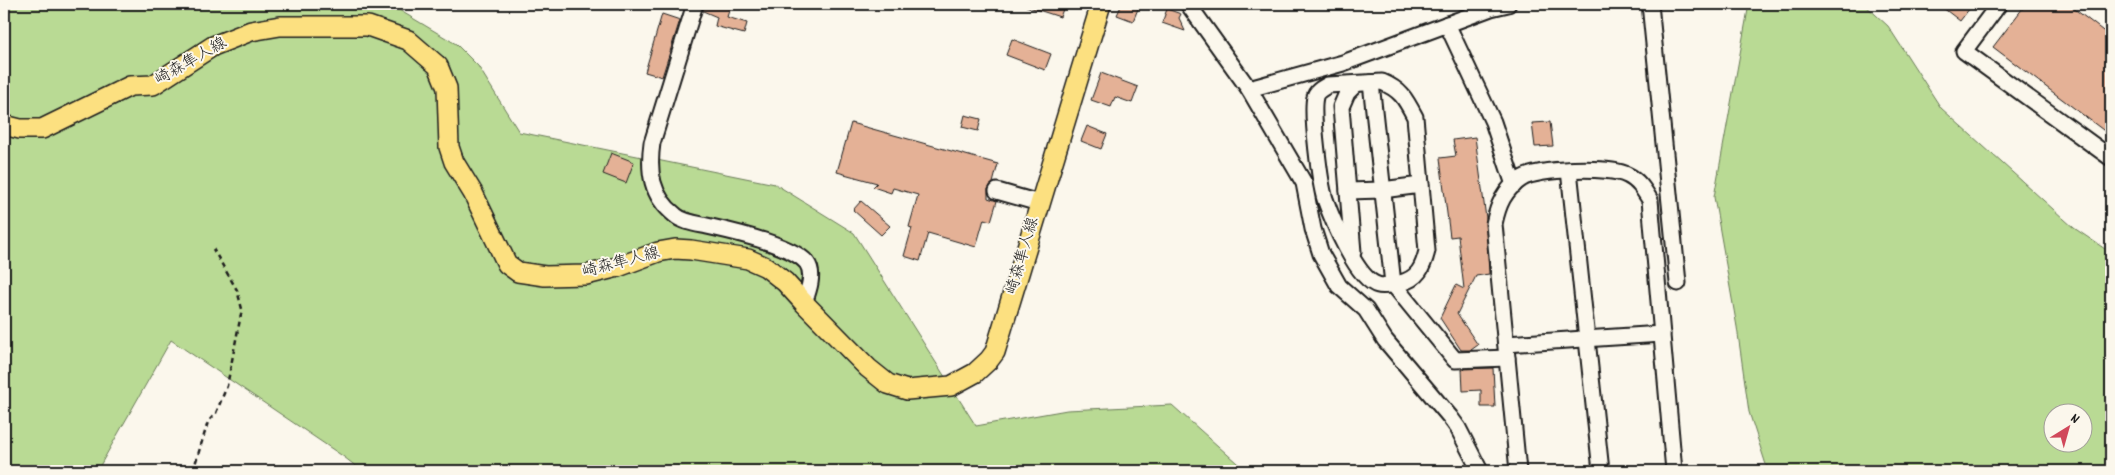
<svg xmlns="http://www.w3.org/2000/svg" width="2115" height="475" viewBox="0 0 2115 475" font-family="Dekko,'Klee One',sans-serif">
<rect width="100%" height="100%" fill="#fbf7ec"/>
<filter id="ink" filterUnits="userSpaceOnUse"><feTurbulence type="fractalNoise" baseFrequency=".02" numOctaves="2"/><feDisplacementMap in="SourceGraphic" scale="10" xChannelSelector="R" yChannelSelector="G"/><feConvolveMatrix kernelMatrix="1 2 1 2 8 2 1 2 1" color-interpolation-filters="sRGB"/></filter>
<g filter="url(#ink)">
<g fill="#b9da94" stroke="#6a7b58" fill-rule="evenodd">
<polygon points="4,4 379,4 394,7 456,44 478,66 519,132 775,184 854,233 976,426 1067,410 1172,405 1246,471 362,471 344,457 171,340 97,471 4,471"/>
<path d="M1749,4H1864L1888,26L1941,108L2074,228L2111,253V471H1768L1749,412L1737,327L1714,197ZM2052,412H2082V442H2052Z"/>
</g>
<g fill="#e4b196" stroke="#1c1c1c">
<polygon points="704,4 731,4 727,17 747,23 744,34 715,26 717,17 703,11"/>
<polygon points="1027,4 1065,4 1060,17 1026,6"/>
<polygon points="1122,4 1140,4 1133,21 1117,15"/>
<polygon points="1938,4 1973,4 1960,21"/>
<polygon points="2026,4 2068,4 2111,37 2111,136 1993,47"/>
<polygon points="1167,9 1181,14 1179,18 1185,31 1162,23"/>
<polygon points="662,14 680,20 662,77 645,72"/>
<polygon points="1012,39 1051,54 1045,70 1006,55"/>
<polygon points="1101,73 1138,87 1132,103 1115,97 1111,107 1091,100"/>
<polygon points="965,115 981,119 978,131 962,127"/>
<polygon points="1550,122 1553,146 1535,147 1532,123"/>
<polygon points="851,123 998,164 993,183 988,189 988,198 997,201 991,221 984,219 976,247 928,233 920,261 904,256 912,228 909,227 918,195 893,188 891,193 873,187 877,183 837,172"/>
<polygon points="1087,126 1107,134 1101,149 1081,141"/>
<polygon points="1475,137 1486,218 1489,274 1476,276 1457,314 1478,345 1471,350 1461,350 1440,318 1456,285 1464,289 1458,236 1450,237 1440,158 1456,156 1453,140"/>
<polygon points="611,153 634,162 626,183 603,174"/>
<polygon points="861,201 890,226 881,235 853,210"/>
<polygon points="1493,368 1495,407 1481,407 1481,390 1463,391 1462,369"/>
</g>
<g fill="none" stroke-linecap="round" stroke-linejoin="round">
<g stroke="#1c1c1c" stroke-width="19">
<g id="minor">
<path d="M695,4L652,143C648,171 651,196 675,215C682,222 698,224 707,226C730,231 793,245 807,263C815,274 808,292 804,303"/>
<polyline points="1188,4 1249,89 1304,183 1313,229 1321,254 1339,286 1366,310 1385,340 1450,417 1458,428 1480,471"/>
<polyline points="1650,4 1678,283"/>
<polyline points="1999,4 1964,51 2111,158"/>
<polyline points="1447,24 1493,122 1514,185"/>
<path d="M1382,82C1401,90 1405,98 1415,117L1427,251C1423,267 1418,279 1400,283C1394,284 1384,287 1378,285C1357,280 1332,219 1325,199C1320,184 1311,113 1315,97C1316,91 1323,88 1328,85Z"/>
<polyline points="1371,83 1393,284 1455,360 1507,358"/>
<polyline points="1249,89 1343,63 1491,8 1508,4"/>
<polyline points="1569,170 1601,471"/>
<polyline points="997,191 1039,203"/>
<polyline points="1348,191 1382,190 1421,185"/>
<polyline points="1353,252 1341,107 1347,93 1356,84"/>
<polyline points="1506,344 1662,334"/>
<path d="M1518,471L1494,224C1498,205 1504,190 1521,179C1537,168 1610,166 1627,175C1638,180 1644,190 1650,200L1674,471"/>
</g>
</g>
<g stroke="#1c1c1c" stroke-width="22">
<polyline id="major" points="4,125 20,129 42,129 130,86 153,85 213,46 251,31 280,26 368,26 408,40 438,66 447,88 449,147 454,162 473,193 507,264 518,272 545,276 586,275 618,267 658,252 675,249 691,250 748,259 766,267 785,282 804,303 868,368 888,384 907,390 951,386 975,373 989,360 995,352 1101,4"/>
</g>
<polyline stroke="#1c1c1c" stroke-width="2.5" stroke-dasharray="5 4" stroke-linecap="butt" points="193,471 208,422 216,413 227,386 242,309 237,290 213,249"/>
<use href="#minor" stroke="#fbf7ec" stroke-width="15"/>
<use href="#major" stroke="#fce080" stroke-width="19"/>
</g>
</g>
<g text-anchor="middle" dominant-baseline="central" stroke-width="4" stroke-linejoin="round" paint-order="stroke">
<g font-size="16" fill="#1c1c1c" stroke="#fbf7ec">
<text transform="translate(191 62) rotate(-30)">崎森隼人線</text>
<text transform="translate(1023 256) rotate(-74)">崎森隼人線</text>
<text transform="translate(621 263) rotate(-15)">崎森隼人線</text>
</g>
</g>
<rect width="2115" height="475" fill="none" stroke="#fbf7ec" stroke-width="20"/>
<rect x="10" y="10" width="2095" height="455" fill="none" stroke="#1c1c1c" stroke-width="2" filter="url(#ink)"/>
<g transform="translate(2068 428) rotate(37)"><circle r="24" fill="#fbf7ec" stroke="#a29f99"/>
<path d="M0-4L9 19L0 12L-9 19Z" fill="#d1495b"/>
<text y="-8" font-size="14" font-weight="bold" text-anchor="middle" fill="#1c1c1c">N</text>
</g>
</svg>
